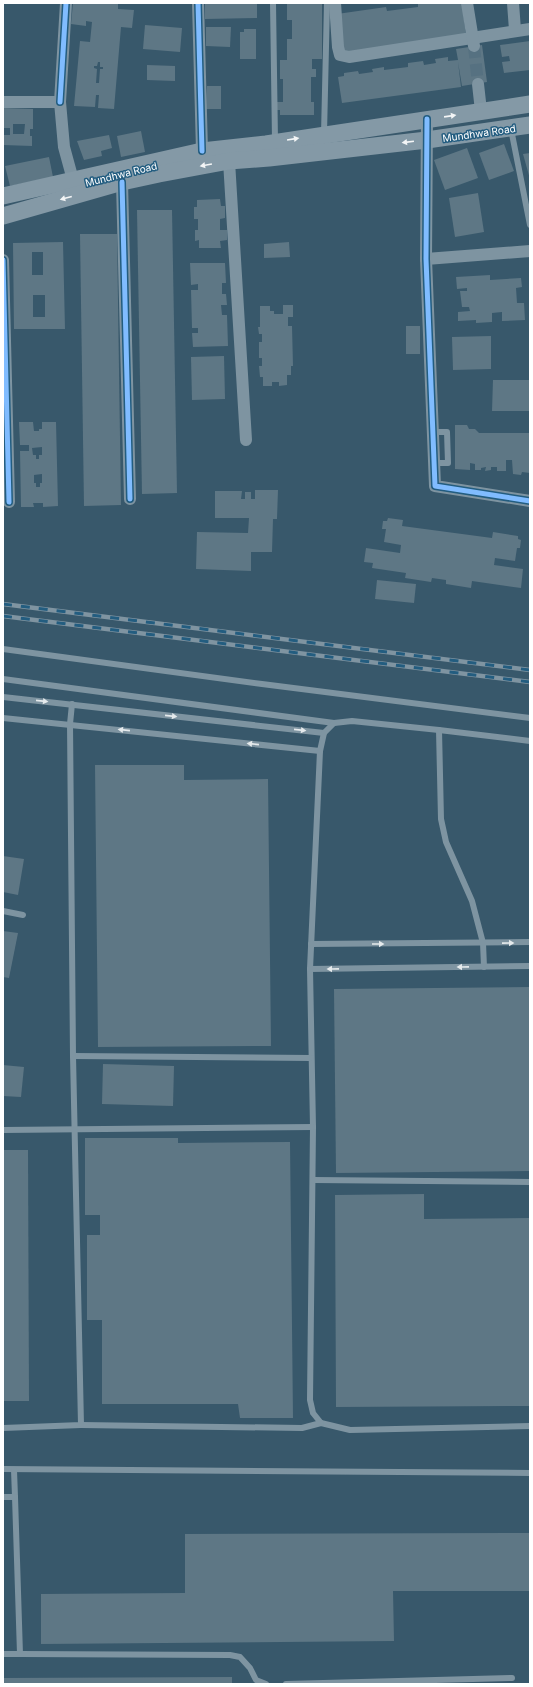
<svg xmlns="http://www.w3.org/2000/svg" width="533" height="1687" viewBox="0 0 533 1687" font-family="Inter,sans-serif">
<rect width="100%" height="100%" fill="#38586b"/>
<g fill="#5e7785" fill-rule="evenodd">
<path d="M73,3H118V9L134,10L132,28L121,27L114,109L98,108L99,95H96L95,107L74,106L80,41L90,42L92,22L86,21V26L71,24ZM98,62H100V67H103V69H100L99,83H96L97,69L94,68V66H97Z"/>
<polygon points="205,3 257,3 257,18 205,19"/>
<polygon points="287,3 322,3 322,59 312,59 312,69 316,69 316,77 311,77 311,102 314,102 314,115 280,115 280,110 277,110 277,102 283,102 283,79 280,79 280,60 287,60 287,39 292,39 292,20 287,20"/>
<polygon points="418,3 462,3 466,36 343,53 337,14 386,7 387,11 418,7"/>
<polygon points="145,25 182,28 180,52 143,49"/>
<polygon points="206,27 231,27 230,47 206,46"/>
<polygon points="244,29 256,29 256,59 240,59 240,32 244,32"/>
<polygon points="530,41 530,70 504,73 502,62 510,61 509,56 502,57 500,45"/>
<polygon points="482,45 487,82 462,86 458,62 461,87 342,103 338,77 344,76 344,73 358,71 359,74 373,72 372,69 384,67 384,70 408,67 408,63 423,61 424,65 436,63 435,59 448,57 448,61 458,60 456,49"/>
<polygon points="147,65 175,66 175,81 147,80"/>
<polygon points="207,86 221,86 221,109 206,109"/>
<path d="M3,108L33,109V129H30V136H32V146L3,145V135H10V128H3ZM13,124H25L24,134H13Z"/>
<polygon points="141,131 145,152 121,157 117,136"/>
<polygon points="109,135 112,148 101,151 102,156 84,160 77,141"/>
<polygon points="504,144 514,171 489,180 479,153"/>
<polygon points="467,148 478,178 445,190 434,160"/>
<polygon points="530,153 530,179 523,154"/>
<polygon points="49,157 53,177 10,186 5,166"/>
<polygon points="478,193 484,232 455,237 449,198"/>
<polygon points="220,199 221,206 225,206 225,218 220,219 220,230 227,230 227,240 220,241 221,248 199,248 199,240 195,241 195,230 198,230 198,219 194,219 194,207 197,207 197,200"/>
<polygon points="137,210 172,210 177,493 142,494"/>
<polygon points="80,234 117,234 121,505 84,506"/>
<path d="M63,242L65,329H14L13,243ZM32,252H43V275H32ZM33,295H45V317H33Z"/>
<polygon points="289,242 290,257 264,258 264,244"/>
<polygon points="190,263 225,263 226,283 222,283 222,294 226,294 227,305 221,305 222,315 227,315 228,346 193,347 192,333 198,333 198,328 192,328 191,290 198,290 198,284 191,285"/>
<polygon points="490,275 490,280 521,278 522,287 516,288 517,303 524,303 525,320 502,321 502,312 492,313 492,322 476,323 476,320 458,321 458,312 470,311 469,307 462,307 460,291 467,291 467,288 457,289 456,277"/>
<polygon points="283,305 293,305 293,317 288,317 288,326 292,326 293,366 291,366 291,375 287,375 287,385 279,386 279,382 272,382 272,386 263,386 263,377 260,377 259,366 262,366 262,358 259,358 259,342 262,342 262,334 259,334 258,327 260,327 260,306 270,306 270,311 274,311 274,314 283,314"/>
<rect x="406" y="326" width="14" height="28"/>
<polygon points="491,336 491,369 453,370 452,337"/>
<polygon points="224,356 225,399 192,400 191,357"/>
<polygon points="493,380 530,380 530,411 492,411"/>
<path d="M19,422H33L34,431H39V429H42V422H56L58,506L43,507V503H33L34,507H21L20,451H29V445H20ZM42,447V455H39V459H36V455H33L32,448ZM42,474V483H40V487H36V483H34V475Z"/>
<polygon points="455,425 467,425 469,429 475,429 479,433 529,433 530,473 522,472 521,475 513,474 512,460 506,460 506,471 497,471 497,467 491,467 491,470 485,471 486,467 481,468 481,470 475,470 475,464 470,463 470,470 455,469"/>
<polygon points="255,490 278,490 277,519 273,519 272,552 251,552 251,571 196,569 197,532 248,533 249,518 215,518 215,491 242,491 241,499 245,499 245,492 251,492 251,499 255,499"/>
<polygon points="388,518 403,520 402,526 492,538 493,532 518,536 518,539 521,540 520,548 517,548 515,561 495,558 494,565 523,569 521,588 472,581 471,588 446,584 446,580 432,578 431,582 405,578 406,573 372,568 373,563 364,562 366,548 400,553 401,545 384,542 386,529 382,529 383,521 387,521"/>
<polygon points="377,580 416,584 414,603 375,599"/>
<polygon points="95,765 184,765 184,780 268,779 271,1046 98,1047"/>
<polygon points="3,856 24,859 18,895 3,892"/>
<polygon points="3,931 18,933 9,978 3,977"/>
<polygon points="530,987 530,1171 336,1173 334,989"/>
<polygon points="103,1064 174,1066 173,1106 102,1104"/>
<polygon points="3,1065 24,1067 21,1097 3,1096"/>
<polygon points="85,1138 178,1138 178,1143 290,1142 293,1418 240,1418 238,1404 102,1404 102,1320 87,1320 87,1235 100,1235 100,1215 85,1215"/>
<polygon points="3,1150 28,1150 29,1401 3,1401"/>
<polygon points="424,1194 424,1219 530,1218 530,1406 336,1407 335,1195"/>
<polygon points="530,1533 530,1591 393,1591 394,1641 41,1644 41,1594 185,1593 185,1534"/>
<polygon points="232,1677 232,1684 3,1684 3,1678"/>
</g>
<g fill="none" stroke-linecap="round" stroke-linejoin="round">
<polyline stroke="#567181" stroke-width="12" stroke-dasharray="12 6" stroke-linecap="butt" points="474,46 478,84"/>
<g stroke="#7e94a1" stroke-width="6">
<polyline points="273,3 275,141"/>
<polyline points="511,129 530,225"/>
<polyline points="324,134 327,3"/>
<polyline points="433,432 447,432 448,463 434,463"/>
<polyline points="3,649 262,684 530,718"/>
<polyline points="3,679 334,723"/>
<polyline points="3,697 324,733"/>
<polyline points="3,718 320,751"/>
<polyline points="439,730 441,819 446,842 472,901 483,943 484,967"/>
<polyline points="530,741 439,730 352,721 334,723 324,733 320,751 310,969 313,1127 310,1400 313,1413 321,1423 350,1430 530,1426"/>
<polyline points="3,911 23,915"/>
<polyline points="311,944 530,942"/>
<polyline points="310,969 530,966"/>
<polyline points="73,1056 311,1058"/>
<polyline points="3,1130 313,1127"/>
<polyline points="313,1180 530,1182"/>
<polyline points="81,1425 302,1428 321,1423"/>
<polyline points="3,1428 81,1425 73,1056 70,724 72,704"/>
<polyline points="3,1469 530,1473"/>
<polyline points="3,1497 15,1497 14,1470"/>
<polyline points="3,1654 20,1654 15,1497"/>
<polyline points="20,1654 230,1655 240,1657 250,1668 256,1680 266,1684"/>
<polyline points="286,1684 512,1678"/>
</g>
<g stroke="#7e94a1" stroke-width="12">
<polyline points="198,3 202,151"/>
<polyline points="335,3 338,47 340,55 349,57 530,29"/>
<polyline points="467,3 474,46"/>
<polyline points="513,3 515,30"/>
<polyline points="478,84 481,111"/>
<polyline points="3,102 60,102 64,147 73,180"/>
<polyline points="60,102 66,3"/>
<polyline points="427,119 426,259 435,486 530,501"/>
<polyline points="229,161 246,440"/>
<polyline points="122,182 130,499"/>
<polyline points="426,259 530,251"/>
<polyline points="3,260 9,502"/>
</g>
<g stroke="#8499a6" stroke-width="17">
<polyline points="3,196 202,151 266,144 530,104"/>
<polyline points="3,216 122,182 159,174 229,161 269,158 427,140 530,125"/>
</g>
<g stroke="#7f94a1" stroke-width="4.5">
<g id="rail">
<polyline points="3,604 530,670"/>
<polyline points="3,616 530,682"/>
</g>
</g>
<use href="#rail" stroke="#235d80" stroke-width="3" stroke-dasharray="9" stroke-linecap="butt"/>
<g stroke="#235d80" stroke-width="8">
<g id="cycleway">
<polyline points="198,3 202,151"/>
<polyline points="60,102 66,3"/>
<polyline points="427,119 426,259 435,486 530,501"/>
<polyline points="122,182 130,499"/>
<polyline points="3,260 9,502"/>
</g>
</g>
<use href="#cycleway" stroke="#80bcff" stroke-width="5"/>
</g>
<defs><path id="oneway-solid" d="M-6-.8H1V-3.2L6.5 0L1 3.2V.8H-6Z"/></defs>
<g fill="#f3f5f6">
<use href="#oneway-solid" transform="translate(450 116) rotate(-8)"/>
<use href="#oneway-solid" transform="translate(293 139) rotate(-9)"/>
<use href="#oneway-solid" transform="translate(408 142) rotate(173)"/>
<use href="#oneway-solid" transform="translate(206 165) rotate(170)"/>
<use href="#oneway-solid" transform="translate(66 198) rotate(165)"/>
</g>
<g fill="#e5eaec">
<use href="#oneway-solid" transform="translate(42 701) rotate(6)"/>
<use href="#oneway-solid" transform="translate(171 716) rotate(6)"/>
<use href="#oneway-solid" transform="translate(124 730) rotate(-174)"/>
<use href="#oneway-solid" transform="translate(300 730) rotate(6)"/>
<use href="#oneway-solid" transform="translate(253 744) rotate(-174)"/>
<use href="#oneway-solid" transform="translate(508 943) rotate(-1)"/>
<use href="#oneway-solid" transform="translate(378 944)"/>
<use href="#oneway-solid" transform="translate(463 967) rotate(179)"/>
<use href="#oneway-solid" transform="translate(333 969) rotate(179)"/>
</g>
<g text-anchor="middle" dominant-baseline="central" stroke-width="3" stroke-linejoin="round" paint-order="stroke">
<g font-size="10" fill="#fff" stroke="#235d80">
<text transform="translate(479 133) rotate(-8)">Mundhwa Road</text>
<text transform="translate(121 174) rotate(-14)">Mundhwa Road</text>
</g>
</g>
<rect width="533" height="1687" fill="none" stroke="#ffffff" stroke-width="8"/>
</svg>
